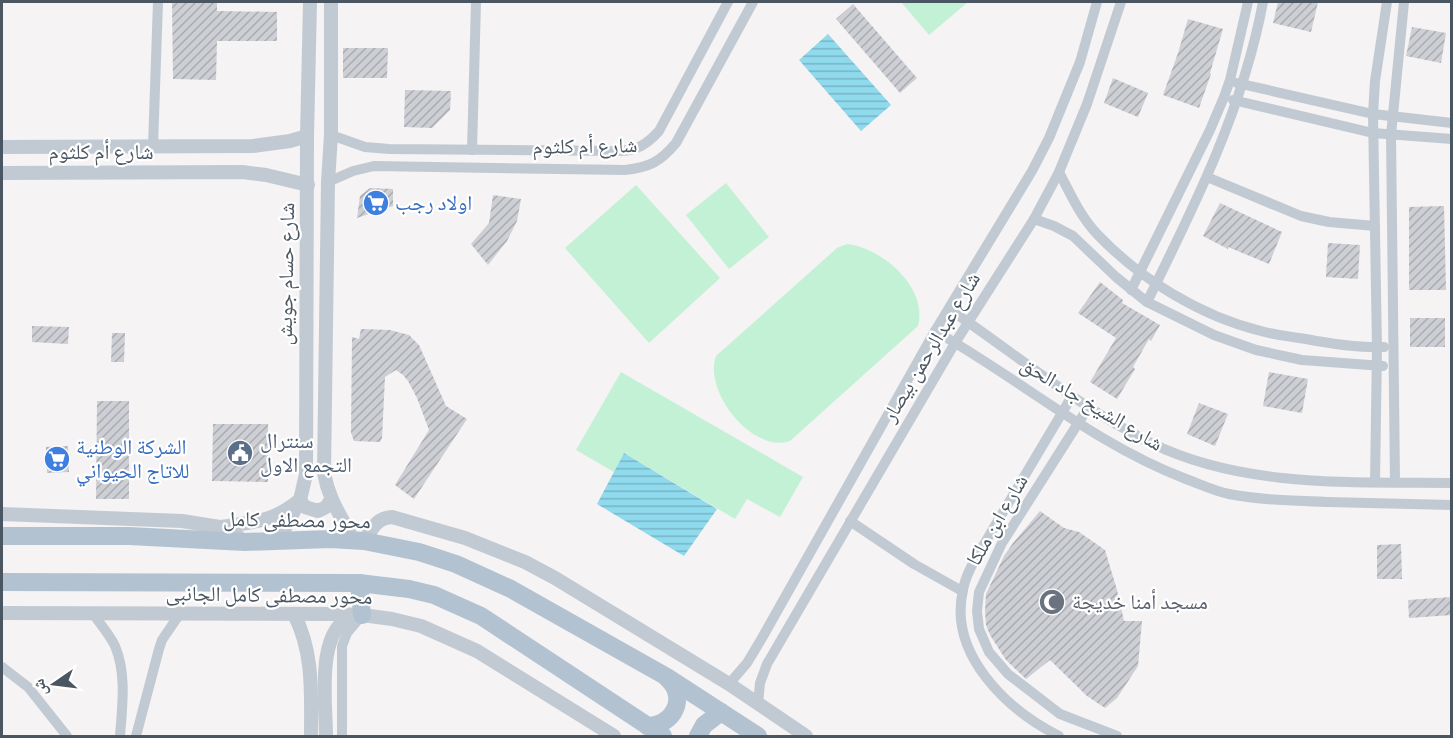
<svg xmlns="http://www.w3.org/2000/svg" width="1453" height="738" viewBox="0 0 1453 738" font-family="'Source Sans 3','Noto Naskh Arabic',sans-serif">
<defs>
<pattern id="water-rules" width="6" height="5" patternUnits="userSpaceOnUse" patternTransform="scale(1.5)"><rect width="6" height="5" fill="#90daee"/><path d="M0 2.5h6" fill="none" stroke="#78b4c4"/></pattern>
<pattern id="building-hatch" width="6" height="6" patternUnits="userSpaceOnUse" patternTransform="scale(1.5)"><rect width="6" height="6" fill="#cdcfd5"/><path d="M-1 1l2-2M0 6l6-6M5 7l2-2" fill="none" stroke="#a8abb0"/></pattern>
</defs>
<rect width="100%" height="100%" fill="#f5f3f3"/>
<g fill="#c3f1d5">
<polygon points="901,2 968,2 929,35"/>
<polygon points="726,183 769,237 729,269 686,215"/>
<polygon points="636,185 720,278 649,343 565,248"/>
<path d="M847,244C882,248 928,287 918,326L790,441C753,454 703,392 716,356L837,248Z"/>
<polygon points="621,372 803,477 780,517 747,499 735,519 624,453 614,472 576,450"/>
</g>
<g fill="url(#water-rules)">
<polygon points="828,34 891,105 861,131 799,60"/>
<polygon points="624,453 717,509 684,556 597,504"/>
</g>
<g fill="url(#building-hatch)">
<polygon points="172,2 217,2 217,11 277,12 277,41 217,41 216,80 173,79"/>
<polygon points="1278,2 1318,2 1311,32 1273,23"/>
<polygon points="853,4 917,78 900,93 836,19"/>
<polygon points="1188,19 1223,29 1210,73 1211,74 1199,108 1163,95 1178,53"/>
<polygon points="1412,27 1446,33 1441,63 1406,56"/>
<polygon points="343,48 388,48 387,78 343,78"/>
<polygon points="1113,78 1148,93 1138,117 1104,103"/>
<polygon points="405,90 451,91 450,110 432,128 404,127"/>
<polygon points="370,188 393,189 393,206 357,218 360,196"/>
<polygon points="493,195 521,199 517,221 507,241 488,265 471,244 489,223"/>
<polygon points="1220,203 1282,232 1269,264 1228,247 1228,249 1203,236"/>
<polygon points="1444,206 1446,290 1409,290 1409,207"/>
<polygon points="1328,243 1360,245 1358,279 1326,277"/>
<polygon points="1100,282 1123,300 1122,303 1160,325 1151,341 1149,339 1133,367 1135,369 1117,399 1090,382 1116,338 1078,313"/>
<rect x="1410" y="318" width="35" height="29"/>
<polygon points="32,326 69,327 68,344 32,342"/>
<polygon points="361,329 390,330 409,335 419,345 446,406 467,419 414,499 395,485 429,430 417,398 408,381 403,375 396,370 385,377 382,438 380,442 354,441 351,433 352,337 359,339"/>
<polygon points="112,333 125,333 124,362 111,362"/>
<polygon points="1269,372 1308,379 1302,413 1263,406"/>
<polygon points="97,401 129,401 129,499 96,499"/>
<polygon points="1199,403 1228,414 1215,446 1187,434"/>
<polygon points="213,424 268,424 268,482 212,481"/>
<polygon points="68,446 69,472 47,473 46,447"/>
<polygon points="1040,511 1064,528 1079,532 1105,550 1117,590 1124,621 1142,621 1138,666 1117,698 1105,708 1087,696 1050,660 1026,679 1006,660 990,635 986,625 985,611 986,594 1004,556 1013,543"/>
<polygon points="1401,544 1402,579 1377,579 1377,545"/>
<polygon points="1452,597 1452,615 1409,618 1408,600"/>
</g>
<g fill="none" stroke-linecap="round" stroke-linejoin="round">
<g stroke="#c1cad2" stroke-width="10">
<polyline points="1237,83 1373,114 1452,123"/>
<polyline points="1233,100 1373,133 1452,139"/>
<path d="M331,135L365,147L389,149L621,151C638,150 647,144 659,131L728,2"/>
<polyline points="153,146 158,2"/>
<polyline points="472,150 476,2"/>
<path d="M1059,172C1070,193 1080,216 1097,234C1140,279 1200,316 1261,331C1276,335 1291,337 1306,339C1332,344 1358,348 1384,347"/>
<polyline points="1207,177 1301,216 1329,222 1375,226"/>
<path d="M328,182L353,171L374,166L625,170C650,167 660,162 676,143L753,2"/>
<polyline points="1034,219 1054,226 1073,236 1116,277 1147,302 1214,335 1256,350 1302,360 1383,366"/>
<polyline points="1131,290 1210,130 1224,97 1230,80 1248,2"/>
<path d="M1147,302C1195,205 1243,109 1263,2"/>
<path d="M949,309C1016,354 1078,407 1151,443C1243,488 1352,482 1452,483"/>
<path d="M935,331C1020,379 1094,444 1186,479C1200,484 1214,491 1229,494C1261,500 1295,501 1328,502C1369,503 1410,504 1452,505"/>
<polyline points="1089,406 1002,543 979,592 977,611 979,629 989,652 1008,674 1060,714 1117,736"/>
<polyline points="1375,482 1377,348 1373,114 1375,81 1387,2"/>
<polyline points="1395,482 1391,135 1404,2"/>
<polyline points="850,521 914,564 962,591"/>
<path d="M94,615C101,625 110,635 115,646C127,674 122,708 120,736"/>
<polyline points="2,667 28,687 67,736"/>
<polyline points="729,684 747,663 762,638 935,331 1032,171 1049,138 1080,62 1097,2"/>
<polyline points="758,704 760,683 767,664 955,343 1034,219 1059,172 1087,104 1121,2"/>
<polyline points="136,736 159,649 162,640 179,615"/>
<polyline points="342,736 342,646 347,633 362,615"/>
<path d="M1059,736C1007,710 948,654 963,590C965,577 971,567 977,556L1072,396"/>
</g>
<g stroke="#c1cad2" stroke-width="14">
<path d="M331,2V135L328,182L324,473C329,501 341,515 353,540"/>
<polyline points="2,147 253,146 290,141 307,136"/>
<polyline points="2,173 242,172 266,175 308,185"/>
<polyline points="2,514 182,521 226,528 245,542"/>
<path d="M221,527C256,521 271,523 300,500L305,507L318,511L326,507L331,500"/>
<polyline points="278,541 300,500 306,474 307,136 310,2"/>
<path d="M364,541C372,529 376,518 392,517L465,538L525,562L555,578L729,684L806,736"/>
<polyline points="2,613 333,614 362,615 392,619 421,626 477,651 614,736"/>
<path d="M294,614C314,653 311,694 311,736"/>
<path d="M326,736C326,703 315,629 353,616"/>
</g>
<g stroke="#b3c2d1" stroke-width="18">
<polyline points="2,536 129,536 245,542 330,539 364,541 419,552 456,564 511,589 667,677 758,736"/>
<polyline points="2,582 359,583 409,589 434,595 481,616 663,736"/>
<polyline points="359,583 362,615"/>
<path d="M647,726C674,726 688,697 667,678"/>
<polyline points="698,736 704,725 721,712"/>
</g>
</g>
<defs>
<g id="supermarket-disc" transform="scale(1.35)"><circle r="9.5" fill="#3f7fe0" stroke="#fff"/><path d="M-6-5.5h2.5l.6 2H6L4.5 2H-2.5L-4.4-4H-6ZM-1.5 3.2a1.3 1.3 0 1 0 .1 0ZM3 3.2a1.3 1.3 0 1 0 .1 0Z" fill="#fff"/></g>
<g id="civic-disc" transform="scale(1.35)"><circle r="9.5" fill="#5c6f8a" stroke="#fff"/><path d="M-.6-6.5H3V-4.5H.6V-3L4-1V1h2V6H-6V1h2V-1L-.6-3ZM-1.2 2.5V6h2.4V2.5Z" fill="#fff"/></g>
<g id="mosque-disc" transform="scale(1.35)"><circle r="9.5" fill="#6b7280" stroke="#fff"/><path d="M3.5-4.9A6 6 0 1 0 3.5 4.9A5 5 0 1 1 3.5-4.9Z" fill="#fff"/></g>
</defs>
<g fill-rule="evenodd">
<use href="#supermarket-disc" x="376" y="203"/>
<use href="#civic-disc" x="240" y="453"/>
<use href="#supermarket-disc" x="57" y="459"/>
<use href="#mosque-disc" x="1052" y="602"/>
</g>
<g text-anchor="middle" dominant-baseline="central" stroke-width="4.5" stroke-linejoin="round" paint-order="stroke">
<g font-size="21" fill="#4a5661" stroke="#fff">
<text transform="translate(585 146) rotate(-1)">شارع أم كلثوم</text>
<text x="101" y="152">شارع أم كلثوم</text>
<text transform="translate(286 274) rotate(-89)">شارع حسام جويش</text>
<text transform="translate(931 347) rotate(-59)">شارع عبدالرحمن بيصار</text>
<text transform="translate(1092 404) rotate(31)">شارع الشيخ جاد الحق</text>
<text transform="translate(297 520) rotate(1)">محور مصطفى كامل</text>
<text transform="translate(997 520) rotate(-60)">شارع ابن ملكا</text>
<text transform="translate(269 595) rotate(1)">محور مصطفى كامل الجانبى</text>
</g>
<g font-size="21" fill="#366cbe" stroke="#fff" text-anchor="start">
<text x="395" y="203">اولاد رجب</text>
<text x="76" y="447">الشركة الوطنية<tspan x="76" dy="24">للاتاج الحيواني</tspan></text>
</g>
<g font-size="21" fill="#4e5e75" stroke="#fff" text-anchor="start">
<text x="260" y="441">سنترال<tspan x="260" dy="24">التجمع الاول</tspan></text>
</g>
<g font-size="21" fill="#5b616d" stroke="#fff" text-anchor="start">
<text x="1072" y="602">مسجد أمنا خديجة</text>
</g>
</g>
<rect width="1453" height="738" fill="none" stroke="#4a5661" stroke-width="6"/>
<g transform="translate(54 684) rotate(256)" stroke="#ffffff" stroke-width="4.5" paint-order="stroke">
<path d="M0-4.5L10 22L0 15L-10 22Z" fill="#4a5661"/>
<text y="-9" font-size="16" font-weight="bold" text-anchor="middle" fill="#4a5661">ش</text>
</g>
</svg>
